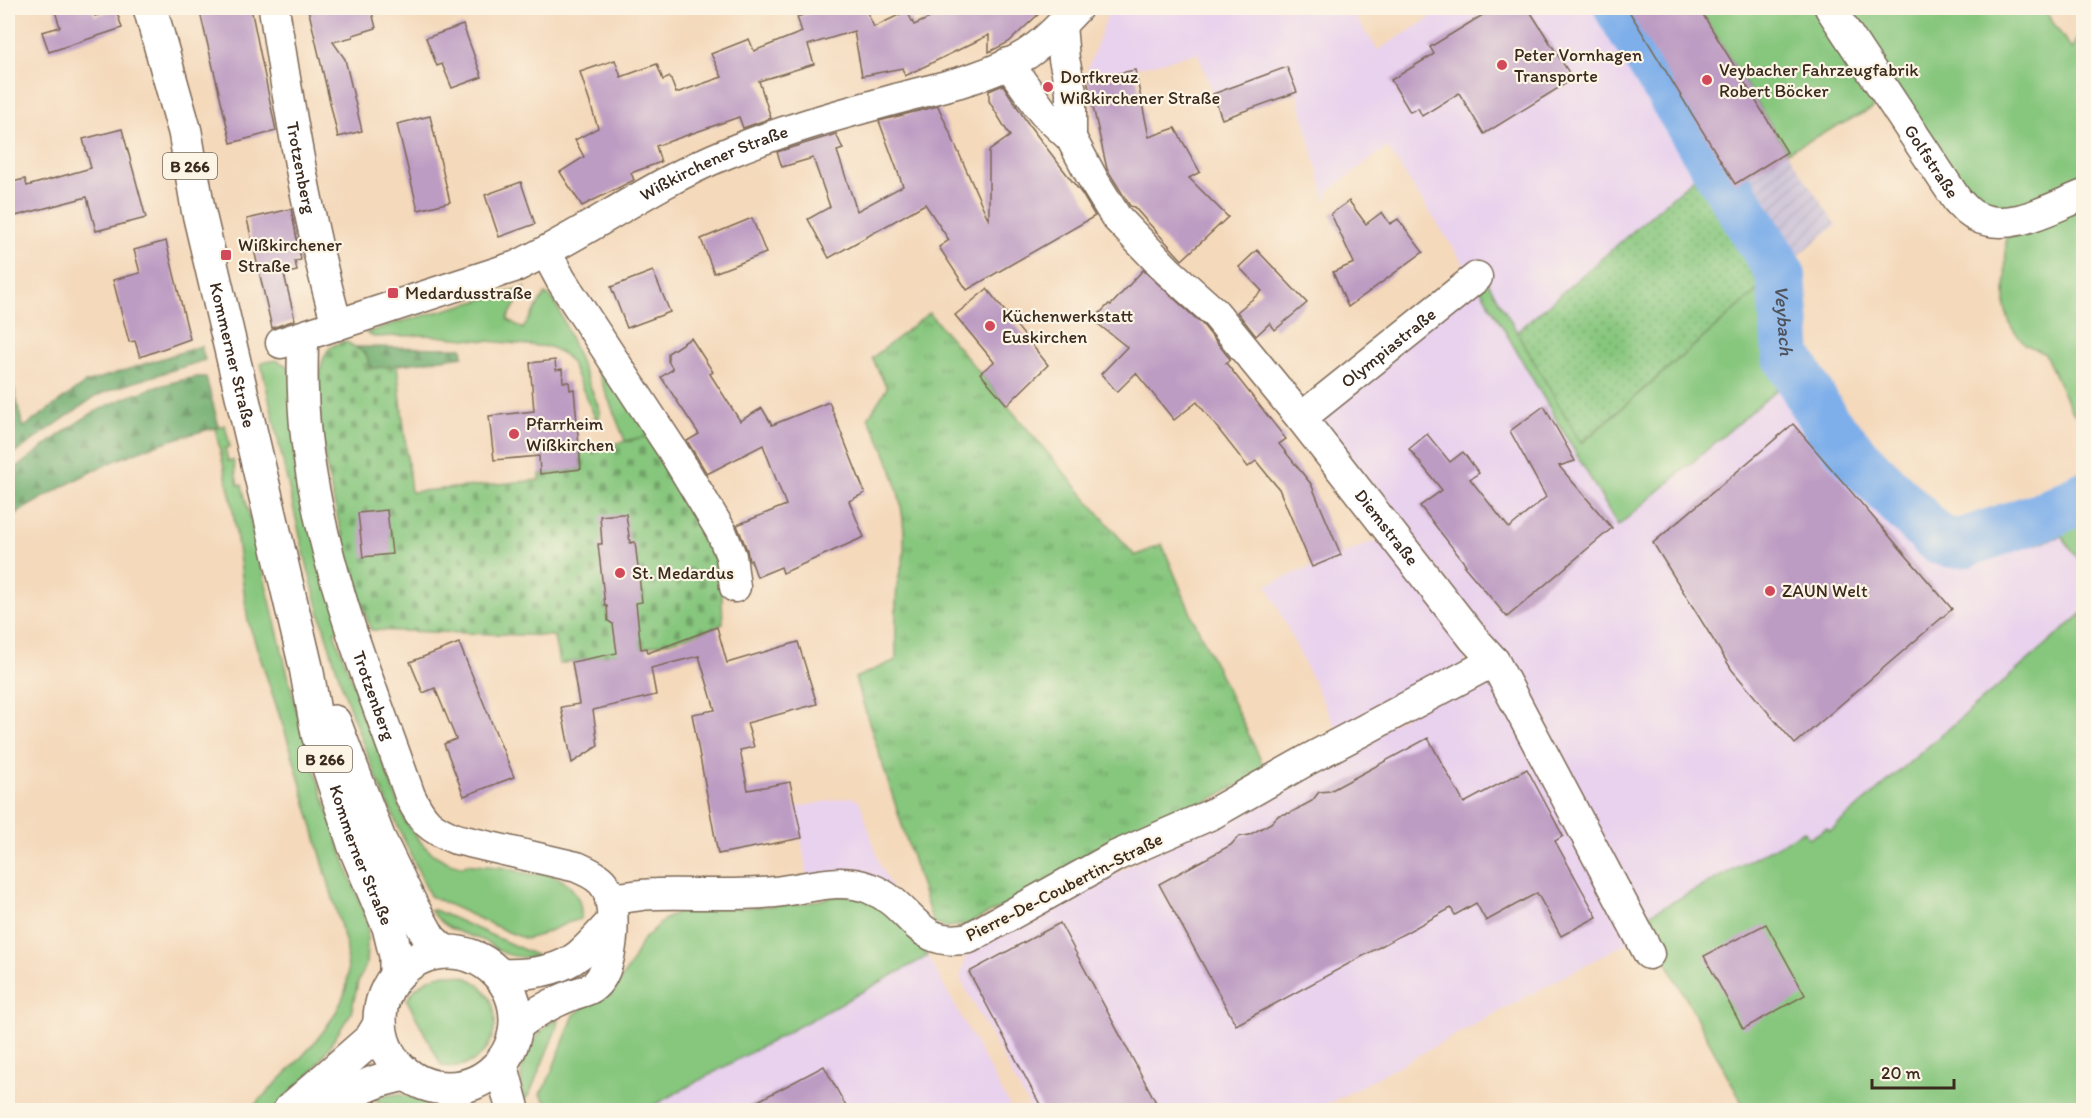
<svg xmlns="http://www.w3.org/2000/svg" width="2091" height="1118" viewBox="0 0 2091 1118" font-family="Itim,sans-serif">
<defs>
<pattern id="industrial-furrows" width="10" height="10" patternUnits="userSpaceOnUse" patternTransform="scale(1.5)"><rect width="10" height="10" fill="#c9bfd7"/><path d="M-1 1l2-2M0 10L10 0M9 11l2-2" fill="none" stroke="#aea4b8"/></pattern>
<pattern id="forest-firs" width="22" height="20" patternUnits="userSpaceOnUse" patternTransform="scale(1.5)"><rect width="22" height="20" fill="#6cab6c"/><path d="M5 1l3.5 6h-7zM16 11l3.5 6h-7z" fill="#5a8b58"/></pattern>
<pattern id="cemetery-stones" width="16" height="16" patternUnits="userSpaceOnUse" patternTransform="scale(1.5)"><rect width="16" height="16" fill="#86c67d"/><path d="M2 7V4a2 2 0 0 1 4 0v3zM10 15v-3a2 2 0 0 1 4 0v3z" fill="#6fa166"/></pattern>
<pattern id="park-tufts" width="24" height="20" patternUnits="userSpaceOnUse" patternTransform="scale(1.5)"><rect width="24" height="20" fill="#86c67d"/><path d="M3 7l-1-3M5 7V3M7 7l1-3M15 17l-1-3M17 17v-4M19 17l1-3" fill="none" stroke="#6fa166"/></pattern>
<pattern id="garden-dots" width="8" height="8" patternUnits="userSpaceOnUse" patternTransform="scale(1.5)"><rect width="8" height="8" fill="#86c67d"/><path d="M2 2h.1M6 6h.1" fill="none" stroke="#6fa166" stroke-width="1.8" stroke-linecap="round"/></pattern>
</defs>
<rect width="100%" height="100%" fill="#fcf5e5"/>
<filter id="ink" filterUnits="userSpaceOnUse"><feTurbulence type="fractalNoise" baseFrequency=".0167" numOctaves="2"/><feDisplacementMap in="SourceGraphic" scale="12" xChannelSelector="R" yChannelSelector="G"/><feConvolveMatrix kernelMatrix="1 2 1 2 8 2 1 2 1" color-interpolation-filters="sRGB"/></filter>
<filter id="wash" filterUnits="userSpaceOnUse"><feTurbulence type="fractalNoise" baseFrequency=".008" numOctaves="4" result="noise"/><feDisplacementMap in="SourceGraphic" scale="24" xChannelSelector="R" yChannelSelector="G"/><feGaussianBlur stdDeviation="1.35" result="paint"/><feColorMatrix in="noise" values="0 0 0 0 0 0 0 0 0 0 0 0 0 0 0 0 0 1.4 0 .05"/><feComposite in="paint" operator="in"/></filter>
<g filter="url(#wash)">
<rect width="100%" height="100%" fill="#f4d9bb"/>
<g fill="#e9d2ed">
<polygon points="1110,8 1349,8 1378,50 1446,8 1605,8 1701,172 1517,332 1485,277 1471,275 1387,147 1329,191 1326,201 1297,92 1222,119 1198,53 1087,80 1086,74"/>
<polygon points="1477,283 1618,526 1786,382 1824,441 1977,562 2062,536 2082,564 2083,613 1829,831 1808,839 1804,831 1643,918 1490,635 1315,413"/>
<polygon points="1380,539 1467,647 1464,666 1336,729 1267,585"/>
<polygon points="1490,670 1635,938 1317,1110 1031,1110 960,978 966,955"/>
<polygon points="852,797 860,802 881,867 892,888 807,876 796,807"/>
<polygon points="928,956 1012,1110 645,1110"/>
</g>
<polygon fill="url(#industrial-furrows)" points="1627,8 1699,8 1787,152 1836,225 1784,267"/>
<g fill="#86c67d" stroke="#60784e" stroke-width="1.5">
<polygon points="1605,8 1627,8 1784,266 1787,265 1791,270 1807,355 1848,426 1939,521 1969,528 2049,497 2083,476 2083,569 2082,564 2062,536 1977,562 1927,556 1824,441 1786,382 1618,526 1477,283 1485,277 1582,443 1764,285 1764,280"/>
<polygon points="1699,8 1820,8 1876,93 1873,108 1787,152"/>
<polygon points="1840,8 2043,8 2072,50 2083,28 2083,186 2015,214 1980,208"/>
<polygon points="2083,208 2083,424 2071,410 2045,354 2025,344 2011,327 2005,308 2006,230"/>
<polygon points="525,288 507,319 523,329 545,294 552,298 559,310 599,408 600,415 599,418 595,417 571,363 565,355 550,347 424,335 374,337 366,333 393,324"/>
<polygon points="582,332 652,435 625,441"/>
<path d="M276,360L289,367L343,629L334,632L405,821C422,846 432,859 463,867L466,864C479,866 493,866 506,868C519,871 532,878 545,872C568,880 583,894 581,919L567,923L540,935L526,939L508,932L430,896C400,832 371,769 348,703C309,593 287,477 261,363Z"/>
<path d="M225,425L230,447L225,448L228,461L233,460L238,485H242L300,725L341,851L368,925L366,965L358,982L351,1013L314,1070L273,1110H250C279,1079 330,1035 344,995C350,980 347,963 347,948L291,750L248,621L232,503L215,428Z"/>
<polygon points="2083,613 2083,1110 1746,1110 1643,918 1804,831 1809,839 1827,828 1830,831"/>
<polygon points="857,895 886,907 928,956 645,1110 552,1110 540,1094 547,1083 574,1015 587,1004 611,995 631,964 642,941 665,919 676,913 695,908 742,908 807,903 837,896"/>
<path d="M430,910H435L540,957C526,958 510,958 498,950C493,946 488,943 482,940C459,932 446,930 430,910Z"/>
<path d="M445,974C517,974 507,1076 442,1066L407,1000C416,985 428,977 445,974Z"/>
<path d="M558,1018L557,1027L530,1093L524,1101C523,1093 521,1084 521,1077C522,1055 539,1028 558,1018Z"/>
<path d="M398,1094L446,1107L453,1110C426,1110 396,1113 372,1098Z"/>
</g>
<g fill="url(#forest-firs)" stroke="#546a45" stroke-width="1.5">
<polygon points="201,346 205,360 122,386 96,396 8,458 8,379 12,380 23,428 85,383"/>
<polygon points="355,347 462,348 463,356 370,369 366,354"/>
<path d="M197,377H206L219,427C177,437 136,450 97,469C66,484 37,501 8,518V474C35,454 62,431 91,414C121,397 164,383 197,377Z"/>
</g>
<path fill="url(#cemetery-stones)" stroke="#60784e" stroke-width="1.5" d="M345,341L366,354L370,369L397,365L411,492L540,480V474L581,469L580,452L652,435L720,553L723,624C670,645 615,654 559,664L554,636L371,630C353,581 295,391 329,349C333,345 340,343 345,341Z"/>
<path fill="url(#park-tufts)" stroke="#60784e" stroke-width="1.5" d="M929,313L1135,556L1162,544L1192,616L1266,771L966,925L947,927L933,923L855,678L896,660C896,635 895,611 897,586C898,574 904,565 904,550C906,505 891,457 868,418L887,388L872,358Z"/>
<polygon fill="url(#garden-dots)" stroke="#60784e" stroke-width="1.5" points="1701,172 1764,280 1764,285 1581,443 1517,332"/>
<g fill="none" stroke-linecap="round" stroke-linejoin="round">
<path stroke="#7eafea" stroke-width="50" id="s1" d="M1619,8L1775,264L1781,276L1782,289L1787,356L1825,422L1860,462L1931,533C1942,543 1951,544 1966,542L2051,513L2084,496"/>
</g>
<g id="blocks">
<g fill="#bd9cc3">
<polygon points="54,8 92,8 95,16 116,9 122,28 49,52 42,32 60,27"/>
<polygon points="199,8 251,8 276,131 231,143"/>
<polygon points="308,8 371,8 376,28 353,35 353,37 333,42 345,59 362,131 338,137"/>
<polygon points="824,8 865,8 874,27 907,11 914,25 952,8 1045,8 1009,42 989,52 989,35 905,76 902,68 862,76 854,31 808,45 814,64 759,81 771,118 743,128 739,117 656,146 661,162 631,173 634,180 582,206 560,172 584,157 575,140 598,128 580,72 615,60 621,77 657,64 663,80 670,77 676,93 722,77 711,54 749,39 754,51 802,32 797,17"/>
<polygon points="1494,8 1528,8 1573,79 1484,134 1459,93 1422,116 1418,108 1410,112 1391,80 1434,54 1430,47"/>
<polygon points="1627,8 1699,8 1787,152 1735,184"/>
<polygon points="463,25 482,77 452,88 442,64 437,66 426,38"/>
<polygon points="1287,67 1297,92 1222,119 1213,94"/>
<polygon points="1135,70 1149,137 1175,128 1200,172 1189,178 1228,217 1182,260 1134,207 1130,206 1107,169 1087,80"/>
<polygon points="1003,85 1029,125 1082,194 1095,216 967,290 939,247 949,240 925,204 829,258 808,219 830,207 813,158 782,167 777,152 836,134 843,149 837,151 857,211 903,186 879,121 938,106 989,221 989,151 1010,136 989,101 989,91"/>
<polygon points="430,116 450,202 418,210 397,124"/>
<polygon points="122,129 146,218 96,231 87,197 8,218 8,183 25,179 27,186 91,168 83,139"/>
<polygon points="521,182 535,224 499,237 485,195"/>
<polygon points="1349,201 1366,224 1382,212 1390,224 1398,219 1423,252 1348,307 1333,272 1354,263 1331,214"/>
<polygon points="291,209 301,260 295,261 297,271 284,274 295,320 272,328 247,219"/>
<polygon points="752,218 766,253 714,273 701,239"/>
<polygon points="166,241 190,339 140,357 135,341 129,342 113,280 140,273 134,250"/>
<polygon points="1257,250 1307,303 1275,330 1270,323 1256,336 1237,312 1262,291 1239,267"/>
<polygon points="1143,270 1203,325 1230,359 1226,363 1286,439 1279,444 1311,484 1341,555 1312,567 1279,489 1256,461 1248,467 1197,402 1174,420 1136,373 1117,392 1101,374 1127,347 1093,320 1109,304 1111,305"/>
<polygon points="653,271 670,312 627,328 611,287"/>
<polygon points="987,289 1048,365 1007,405 980,373 994,362 955,315"/>
<polygon points="691,338 713,372 710,374 740,421 762,408 772,425 829,402 865,493 849,501 864,537 783,573 781,567 757,577 751,560 749,561 747,550 737,525 786,505 763,445 707,474 687,441 699,434 661,377 673,369 668,361 668,353"/>
<polygon points="555,360 556,370 562,369 563,382 569,382 570,390 574,389 581,469 540,474 539,456 494,460 489,416 534,411 530,363"/>
<polygon points="1544,406 1575,461 1559,466 1612,528 1507,617 1464,566 1466,565 1420,506 1442,490 1409,449 1427,434 1450,462 1463,452 1479,473 1470,479 1509,528 1546,497 1510,431"/>
<polygon points="1793,424 1952,609 1795,744 1732,670 1653,543"/>
<polygon points="387,510 392,554 363,557 358,513"/>
<polygon points="621,514 626,514 630,543 635,542 642,602 636,603 641,649 647,648 648,653 717,627 727,663 798,642 817,704 747,723 754,747 740,750 748,790 790,782 802,838 718,854 692,714 715,710 699,656 651,668 656,695 593,710 598,746 572,763 561,707 579,704 572,662 617,653 613,624 608,621 607,606 605,606 598,544 602,544 600,516"/>
<polygon points="459,643 514,777 464,796 444,744 456,739 435,688 423,693 410,662"/>
<polygon points="1428,738 1464,803 1527,769 1563,836 1555,841 1597,917 1561,936 1537,893 1486,921 1476,903 1455,915 1451,908 1236,1025 1159,884 1231,845 1238,837 1249,835 1271,823 1279,815 1290,813 1312,801 1319,792 1330,791"/>
<polygon points="1060,923 1160,1110 1043,1110 969,972"/>
<polygon points="1766,924 1805,995 1743,1029 1704,956"/>
<polygon points="824,1066 848,1110 741,1110"/>
</g>
</g>
</g>
<g filter="url(#ink)">
<use href="#blocks" fill-opacity="0" stroke="#7c6755" stroke-width="1.5"/>
<g fill="none" stroke-linecap="round" stroke-linejoin="round">
<g stroke="#7c6755" stroke-width="33">
<g id="street">
<path id="s2" d="M274,8C290,114 308,221 337,325"/>
<path id="s3" d="M1830,8L1957,200C1963,206 1968,213 1975,216C2009,234 2052,207 2084,195"/>
<polyline points="1061,25 1064,59 1071,91 1071,138"/>
<path id="s4" d="M1008,63L1043,112L1071,138L1095,183L1116,217L1168,271L1215,313L1301,418L1474,639L1494,661L1649,954"/>
<polyline points="546,252 561,280 673,451 721,531 731,556 735,587"/>
<path id="s5" d="M303,337C303,355 302,373 303,391C304,439 313,490 324,536C345,625 380,710 410,796C422,821 430,829 456,839L577,867C588,872 601,877 607,889C617,911 614,970 594,986C588,991 579,992 572,995C552,1003 533,1013 516,1027"/>
<path id="s6" d="M281,343L517,266C588,232 652,184 725,154C784,129 845,113 907,96C946,86 992,76 1027,54C1046,41 1062,24 1077,8"/>
<path id="s7" d="M1301,418L1477,277"/>
<path d="M610,899C625,898 641,894 656,894C695,893 735,896 775,892C806,889 839,876 869,888C914,905 914,949 969,938L1116,856L1212,814L1309,759L1494,661"/>
<path d="M499,974C525,975 557,973 579,955C590,946 601,933 611,922"/>
</g>
</g>
<g stroke="#7c6755" stroke-width="36">
<g id="secondary">
<polyline points="290,1110 371,1039 380,1024"/>
<path d="M325,1110C349,1092 376,1079 406,1074"/>
</g>
</g>
<g stroke="#7c6755" stroke-width="36">
<g id="primary">
<path id="s8" d="M150,8L185,132L198,209L306,667L318,734L355,847L389,927L396,956V975"/>
<polyline points="334,722 378,837 412,907 430,939 444,952"/>
<circle cx="448" cy="1020" r="68"/>
<polyline points="501,1064 513,1110"/>
</g>
</g>
<use href="#street" stroke="#fff" stroke-width="30"/>
<use href="#secondary" stroke="#fff" stroke-width="33"/>
<use href="#primary" stroke="#fff" stroke-width="33"/>
</g>
</g>
<g fill="#d1495b" stroke="#fcf5e5" stroke-width="2">
<circle cx="1502" cy="65" r="6"/>
<circle cx="1707" cy="80" r="6"/>
<circle cx="1048" cy="87" r="6"/>
<rect x="220" y="249" width="12" height="12" rx="3"/>
<rect x="387" y="287" width="12" height="12" rx="3"/>
<circle cx="990" cy="326" r="6"/>
<circle cx="514" cy="434" r="6"/>
<circle cx="620" cy="573" r="6"/>
<circle cx="1770" cy="591" r="6"/>
</g>
<g text-anchor="middle" dominant-baseline="central" stroke-width="4.5" stroke-linejoin="round" paint-order="stroke">
<g fill="#fcf5e5" stroke="#75675a" stroke-width="1.5">
<rect x="163" y="153" width="54" height="26" rx="4.5"/>
<rect x="298" y="746" width="54" height="26" rx="4.5"/>
</g>
<g font-size="16" font-weight="bold" fill="#3b2a1e">
<text x="190" y="166">B 266</text>
<text x="325" y="759">B 266</text>
</g>
<g font-size="18" fill="#3b2a1e" stroke="#fcf5e5" text-anchor="start">
<text x="1514" y="55">Peter Vornhagen<tspan x="1514" dy="21">Transporte</tspan></text>
<text x="1719" y="70">Veybacher Fahrzeugfabrik<tspan x="1719" dy="21">Robert Böcker</tspan></text>
<text x="1060" y="77">Dorfkreuz<tspan x="1060" dy="21">Wißkirchener Straße</tspan></text>
<text x="238" y="245">Wißkirchener<tspan x="238" dy="21">Straße</tspan></text>
<text x="405" y="293">Medardusstraße</text>
<text x="1002" y="316">Küchenwerkstatt<tspan x="1002" dy="21">Euskirchen</tspan></text>
<text x="526" y="424">Pfarrheim<tspan x="526" dy="21">Wißkirchen</tspan></text>
<text x="632" y="573">St. Medardus</text>
<text x="1782" y="591">ZAUN Welt</text>
</g>
<g font-size="18" fill="#3b2a1e" stroke="#fcf5e5">
<text stroke="none"><textPath href="#s3" startOffset="184">Golfstraße</textPath></text>
<text stroke="none"><textPath href="#s6" startOffset="471">Wißkirchener Straße</textPath></text>
<text stroke="none"><textPath href="#s2" startOffset="162">Trotzenberg</textPath></text>
<text stroke="none"><textPath href="#s7" startOffset="112">Olympiastraße</textPath></text>
<text stroke="none"><textPath href="#s8" startOffset="357">Kommerner Straße</textPath></text>
<text stroke="none"><textPath href="#s4" startOffset="602">Diemstraße</textPath></text>
<text stroke="none"><textPath href="#s5" startOffset="368">Trotzenberg</textPath></text>
<text stroke="none"><textPath href="#s8" startOffset="874">Kommerner Straße</textPath></text>
<text transform="translate(1064 887) rotate(-27)">Pierre-De-Coubertin-Straße</text>
</g>
<g font-size="20" font-style="italic" fill="#4f525b" stroke="#fcf5e5">
<text stroke="none"><textPath href="#s1" startOffset="358">Veybach</textPath></text>
</g>
</g>
<rect width="2091" height="1118" fill="none" stroke="#fcf5e5" stroke-width="30"/>
<path d="M1872 1079v9h82v-9" fill="none" stroke="#3b2a1e" stroke-width="3"/>
<text x="1881" y="1079" font-size="18" fill="#3b2a1e" stroke="#fcf5e5" stroke-width="4.5" paint-order="stroke">20 m</text>
</svg>
